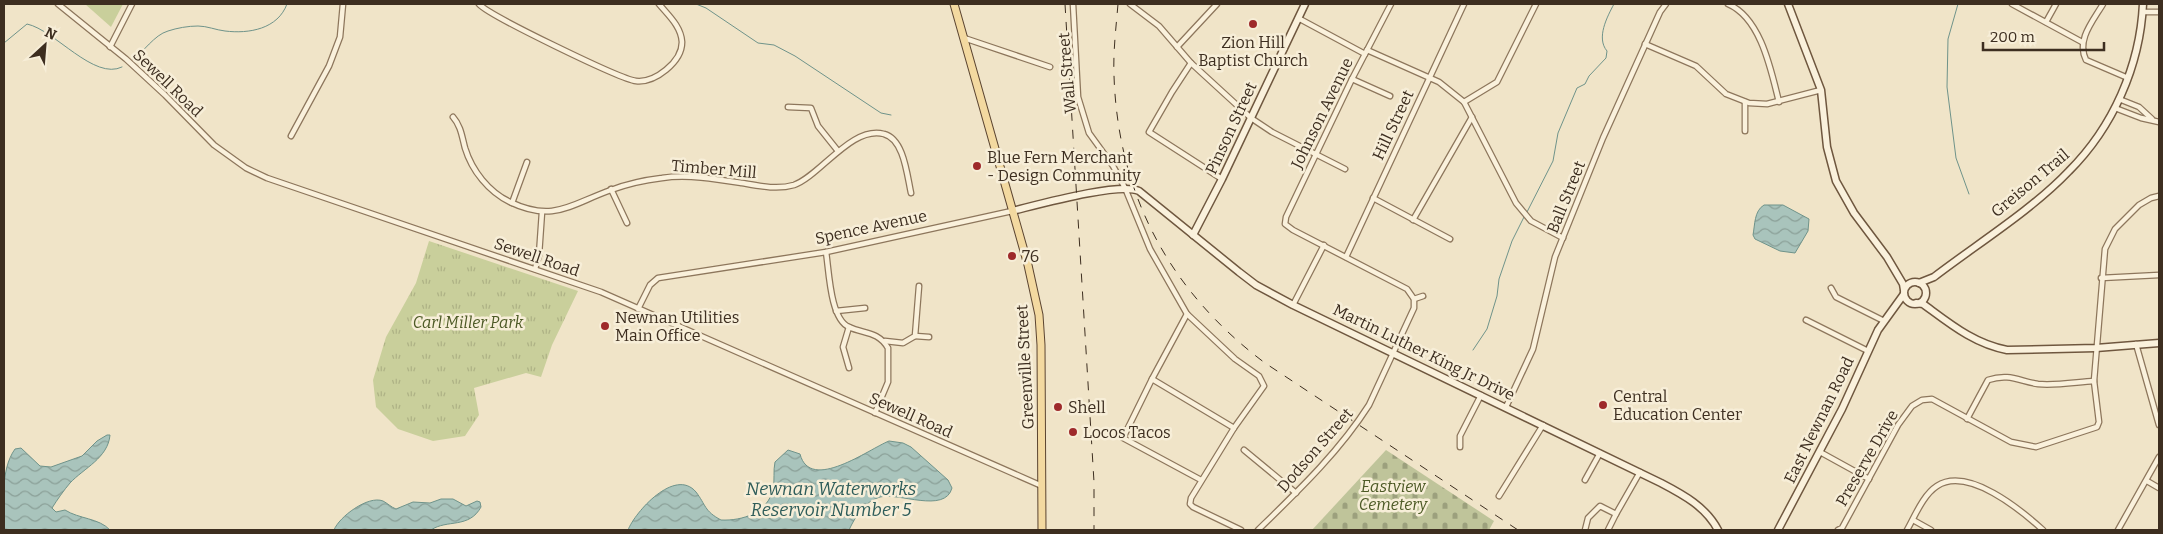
<svg xmlns="http://www.w3.org/2000/svg" width="2163" height="534" viewBox="0 0 2163 534" font-family="Bitter,serif">
<defs>
<pattern id="cemetery-stones" width="16" height="16" patternUnits="userSpaceOnUse" patternTransform="scale(1.25)"><rect width="16" height="16" fill="#bfc49a"/><path d="M2 7V4a2 2 0 0 1 4 0v3zM10 15v-3a2 2 0 0 1 4 0v3z" fill="#9ca07d"/></pattern>
<pattern id="park-tufts" width="24" height="20" patternUnits="userSpaceOnUse" patternTransform="scale(1.25)"><rect width="24" height="20" fill="#c9cf9b"/><path d="M3 7l-1-3M5 7V3M7 7l1-3M15 17l-1-3M17 17v-4M19 17l1-3" fill="none" stroke="#aeb285"/></pattern>
<pattern id="water-waves" width="16" height="10" patternUnits="userSpaceOnUse" patternTransform="scale(1.25)"><rect width="16" height="10" fill="#a9c4bc"/><path d="M0 5q4-4 8 0t8 0" fill="none" stroke="#8ba098"/></pattern>
</defs>
<rect width="100%" height="100%" fill="#f0e4c8"/>
<polygon fill="#c9cf9b" points="85,4 123,4 111,27"/>
<polygon fill="url(#cemetery-stones)" points="1386,450 1494,521 1489,530 1312,530"/>
<polygon fill="url(#park-tufts)" points="429,241 578,291 552,345 541,377 526,373 474,388 479,415 465,436 433,441 398,429 376,407 373,380 386,337 416,283"/>
<g fill="url(#water-waves)" stroke="#6f938a">
<path d="M1764,205H1783L1809,219L1808,231L1795,253L1780,251L1755,239L1753,235C1755,225 1754,211 1764,205Z"/>
<path d="M107,435H110C108,458 84,468 70,483C64,490 57,500 52,508L56,512L65,510C79,519 99,518 110,530H4C4,504 0,470 15,449L21,448L40,466L51,467L82,456L97,441Z"/>
<path d="M889,441L903,443L911,447L948,480L952,488C945,514 898,492 880,497C865,501 855,517 849,530H628C635,512 675,467 696,492C706,505 704,511 721,520C742,521 768,513 773,489C775,480 773,471 775,462L788,450L800,454C810,493 869,449 889,441Z"/>
<path d="M441,499H453L466,506L477,501L480,502L481,507C469,529 447,519 431,530H334C339,517 368,495 383,501C387,503 391,507 396,509L413,502L430,503Z"/>
</g>
<g fill="none" stroke-linecap="round" stroke-linejoin="round">
<g stroke="#6f938a" stroke-width="1">
<polyline points="696,4 706,8 758,43 774,45 795,56 881,113 891,115"/>
<polyline points="1958,4 1948,39 1947,87 1956,158 1969,194"/>
<path d="M4,43L27,24C55,30 94,81 122,67"/>
<path d="M132,60C144,52 154,35 168,31C177,28 188,26 198,26C207,26 216,30 225,31C249,34 278,29 287,4"/>
<path d="M1526,214L1553,161L1558,133L1577,88L1585,84L1589,76L1606,58L1607,51C1596,38 1607,17 1614,4"/>
<polyline points="1473,350 1487,329 1497,296 1499,279 1512,241 1524,217"/>
</g>
<g stroke="#8d765c" stroke-width="7">
<g id="street">
<polyline points="58,4 126,59 165,95 214,145 246,168 267,178 601,292 1042,486"/>
<path d="M479,4C488,15 620,79 636,81C655,83 682,62 682,42C681,26 668,15 659,4"/>
<polyline points="1073,4 1078,97 1089,133 1113,166 1125,188 1150,249 1187,314 1235,359 1259,376 1264,386 1234,428 1191,498 1190,504 1193,507 1241,530"/>
<polyline points="1130,4 1159,26 1191,63 1251,118 1272,132 1345,169"/>
<path d="M1728,4C1761,18 1771,70 1779,102"/>
<polyline points="2012,4 2082,42"/>
<path d="M2103,4C2093,21 2076,40 2086,60L2128,78"/>
<polyline points="2143,12 2159,12"/>
<polyline points="1298,18 1365,54"/>
<polyline points="2046,22 2056,4"/>
<polyline points="964,38 1050,67"/>
<polyline points="1645,44 1696,66 1726,94 1749,103 1767,104 1821,90"/>
<polyline points="110,47 132,4"/>
<polyline points="1177,47 1217,4"/>
<polyline points="1367,50 1439,82 1464,102 1516,203 1531,221 1563,238"/>
<polyline points="1191,63 1172,92 1149,132 1222,179"/>
<polyline points="1352,79 1390,96"/>
<polyline points="2119,99 2139,107 2152,119"/>
<polyline points="1464,102 1497,82 1536,4"/>
<polyline points="1745,102 1745,131"/>
<polyline points="788,107 811,108 818,126 838,151"/>
<polyline points="2115,108 2141,118 2159,122"/>
<path d="M453,117C461,126 462,137 465,148C472,171 489,192 510,202C554,223 571,204 611,190C627,184 645,180 662,178C687,174 717,179 742,183C759,186 777,190 794,185C820,176 852,125 884,134C904,139 907,175 911,193"/>
<polyline points="291,136 329,66 340,37 343,4"/>
<polyline points="611,189 627,223"/>
<polyline points="1373,198 1450,239"/>
<polyline points="512,203 527,162"/>
<polyline points="1413,220 1472,117"/>
<path d="M826,252C829,270 830,319 849,327C864,334 878,331 888,348V382L875,413"/>
<polyline points="1346,257 1464,4"/>
<polyline points="535,269 539,255 542,212"/>
<polyline points="2101,278 2159,275"/>
<polyline points="1831,288 1836,297 1884,321"/>
<polyline points="1414,299 1423,296"/>
<polyline points="1293,305 1324,245"/>
<polyline points="638,309 650,285 658,278 826,252 1012,211"/>
<polyline points="836,311 865,308"/>
<polyline points="1187,314 1152,379 1123,438 1201,480"/>
<polyline points="1806,320 1868,351"/>
<polyline points="915,336 929,337"/>
<polyline points="885,341 903,343 915,336 919,286"/>
<polyline points="2136,344 2159,425"/>
<polyline points="849,368 843,347 849,327"/>
<polyline points="1152,379 1234,428"/>
<polyline points="1506,407 1533,349 1555,257 1603,138 1660,12 1666,4"/>
<path d="M1967,419L1988,380C2009,373 2019,381 2038,384C2054,386 2077,382 2094,381"/>
<polyline points="1460,447 1460,436 1481,395"/>
<polyline points="1244,450 1296,493"/>
<polyline points="1820,452 1869,479"/>
<polyline points="1585,480 1600,453"/>
<polyline points="2147,481 2159,488"/>
<polyline points="1499,496 1543,425"/>
<polyline points="1616,514 1640,472"/>
<polyline points="1913,520 1931,530"/>
<path d="M1258,530C1298,491 1339,452 1369,405L1414,308V299L1407,289L1293,230L1285,224L1286,217L1352,79L1391,4"/>
<polyline points="1585,530 1588,518 1600,506 1616,514 1608,530"/>
<polyline points="1838,530 1842,528 1898,425 1912,406 1922,400 1932,399 2011,442 2036,447 2097,427 2099,422 2094,381 2105,249 2115,229 2139,205 2151,198 2159,196"/>
<path d="M1907,530C1915,516 1923,495 1937,486C1968,466 2021,510 2043,530"/>
<polyline points="2118,530 2159,457"/>
</g>
</g>
<g stroke="#6f573f" stroke-width="9">
<g id="secondary">
<polyline points="1788,4 1821,90 1827,147 1836,181 1854,213 1887,257 1903,284 1904,290"/>
<path d="M1012,211C1037,205 1119,182 1139,191L1239,272L1256,285L1293,305L1661,483C1684,495 1706,507 1718,530"/>
<polyline points="1193,235 1222,179 1305,4"/>
<circle cx="1915" cy="293" r="11"/>
<path d="M1919,283L1934,277C1977,244 2032,210 2069,171C2113,127 2140,66 2143,4"/>
<path d="M1916,303L1923,304C1949,323 1974,344 2007,350L2096,348L2159,343"/>
<polyline points="1778,530 1842,409 1878,330 1904,294"/>
</g>
</g>
<g stroke="#5b4430" stroke-width="9">
<polyline id="primary" points="954,4 1028,265 1039,315 1041,345 1042,530"/>
</g>
<use href="#street" stroke="#faf1dc" stroke-width="4.5"/>
<use href="#secondary" stroke="#faf1dc" stroke-width="6"/>
<use href="#primary" stroke="#f3d9a0" stroke-width="7"/>
<g stroke="#3d2e20" stroke-width="1" stroke-dasharray="9 9" stroke-linecap="butt">
<polyline points="1065,4 1094,482 1094,530"/>
<path d="M1118,4C1116,28 1113,52 1114,76C1118,195 1170,292 1265,363L1518,530"/>
</g>
</g>
<g fill="#9e2a2b" stroke="#f7eed8" stroke-width="2">
<circle cx="1253" cy="24" r="5"/>
<circle cx="977" cy="166" r="5"/>
<circle cx="1012" cy="256" r="5"/>
<circle cx="605" cy="326" r="5"/>
<circle cx="1603" cy="405" r="5"/>
<circle cx="1058" cy="407" r="5"/>
<circle cx="1073" cy="432" r="5"/>
</g>
<g text-anchor="middle" dominant-baseline="central" stroke-width="5" stroke-linejoin="round" paint-order="stroke">
<g font-size="16" fill="#3d2e20" stroke="#f7eed8" text-anchor="start">
<text x="1253" y="42" text-anchor="middle">Zion Hill<tspan x="1253" dy="18">Baptist Church</tspan></text>
<text x="987" y="157">Blue Fern Merchant<tspan x="987" dy="18">- Design Community</tspan></text>
<text x="1022" y="256">76</text>
<text x="615" y="317">Newnan Utilities<tspan x="615" dy="18">Main Office</tspan></text>
<text x="1613" y="396">Central<tspan x="1613" dy="18">Education Center</tspan></text>
<text x="1068" y="407">Shell</text>
<text x="1083" y="432">Locos Tacos</text>
</g>
<g font-size="16" fill="#3d2e20" stroke="#f7eed8">
<text transform="translate(1067 73) rotate(-95)">Wall Street</text>
<text transform="translate(168 83) rotate(44)">Sewell Road</text>
<text transform="translate(1322 113) rotate(-64)">Johnson Avenue</text>
<text transform="translate(1393 125) rotate(-65)">Hill Street</text>
<text transform="translate(1231 128) rotate(-65)">Pinson Street</text>
<text transform="translate(714 169) rotate(5)">Timber Mill</text>
<text transform="translate(2030 183) rotate(-40)">Greison Trail</text>
<text transform="translate(1566 197) rotate(-68)">Ball Street</text>
<text transform="translate(871 227) rotate(-12)">Spence Avenue</text>
<text transform="translate(537 257) rotate(19)">Sewell Road</text>
<text transform="translate(1424 352) rotate(26)">Martin Luther King Jr Drive</text>
<text transform="translate(1025 367) rotate(-93)">Greenville Street</text>
<text transform="translate(911 415) rotate(24)">Sewell Road</text>
<text transform="translate(1819 420) rotate(-64)">East Newnan Road</text>
<text transform="translate(1315 450) rotate(-49)">Dodson Street</text>
<text transform="translate(1867 458) rotate(-60)">Preserve Drive</text>
</g>
<g font-size="16" font-style="italic" fill="#4d5a26" stroke="#f7eed8">
<text x="468" y="322">Carl Miller Park</text>
<text x="1393" y="486">Eastview<tspan x="1393" dy="18">Cemetery</tspan></text>
</g>
<g font-size="18" font-style="italic" fill="#2f5d5a" stroke="#f7eed8">
<text x="831" y="489">Newnan Waterworks<tspan x="831" dy="21">Reservoir Number 5</tspan></text>
</g>
</g>
<rect width="2163" height="534" fill="none" stroke="#3d2e20" stroke-width="10"/>
<g transform="translate(45 45) rotate(26)" stroke="#f7eed8" stroke-width="4" paint-order="stroke">
<path d="M0-4L9 19L0 12L-9 19Z" fill="#3d2e20"/>
<text y="-8" font-size="14" font-weight="bold" text-anchor="middle" fill="#3d2e20">N</text>
</g>
<path d="M1983 42v8h121v-8" fill="none" stroke="#3d2e20" stroke-width="2.5"/>
<text x="1990" y="42" font-size="15" fill="#3d2e20" stroke="#f7eed8" stroke-width="4" paint-order="stroke">200 m</text>
</svg>
